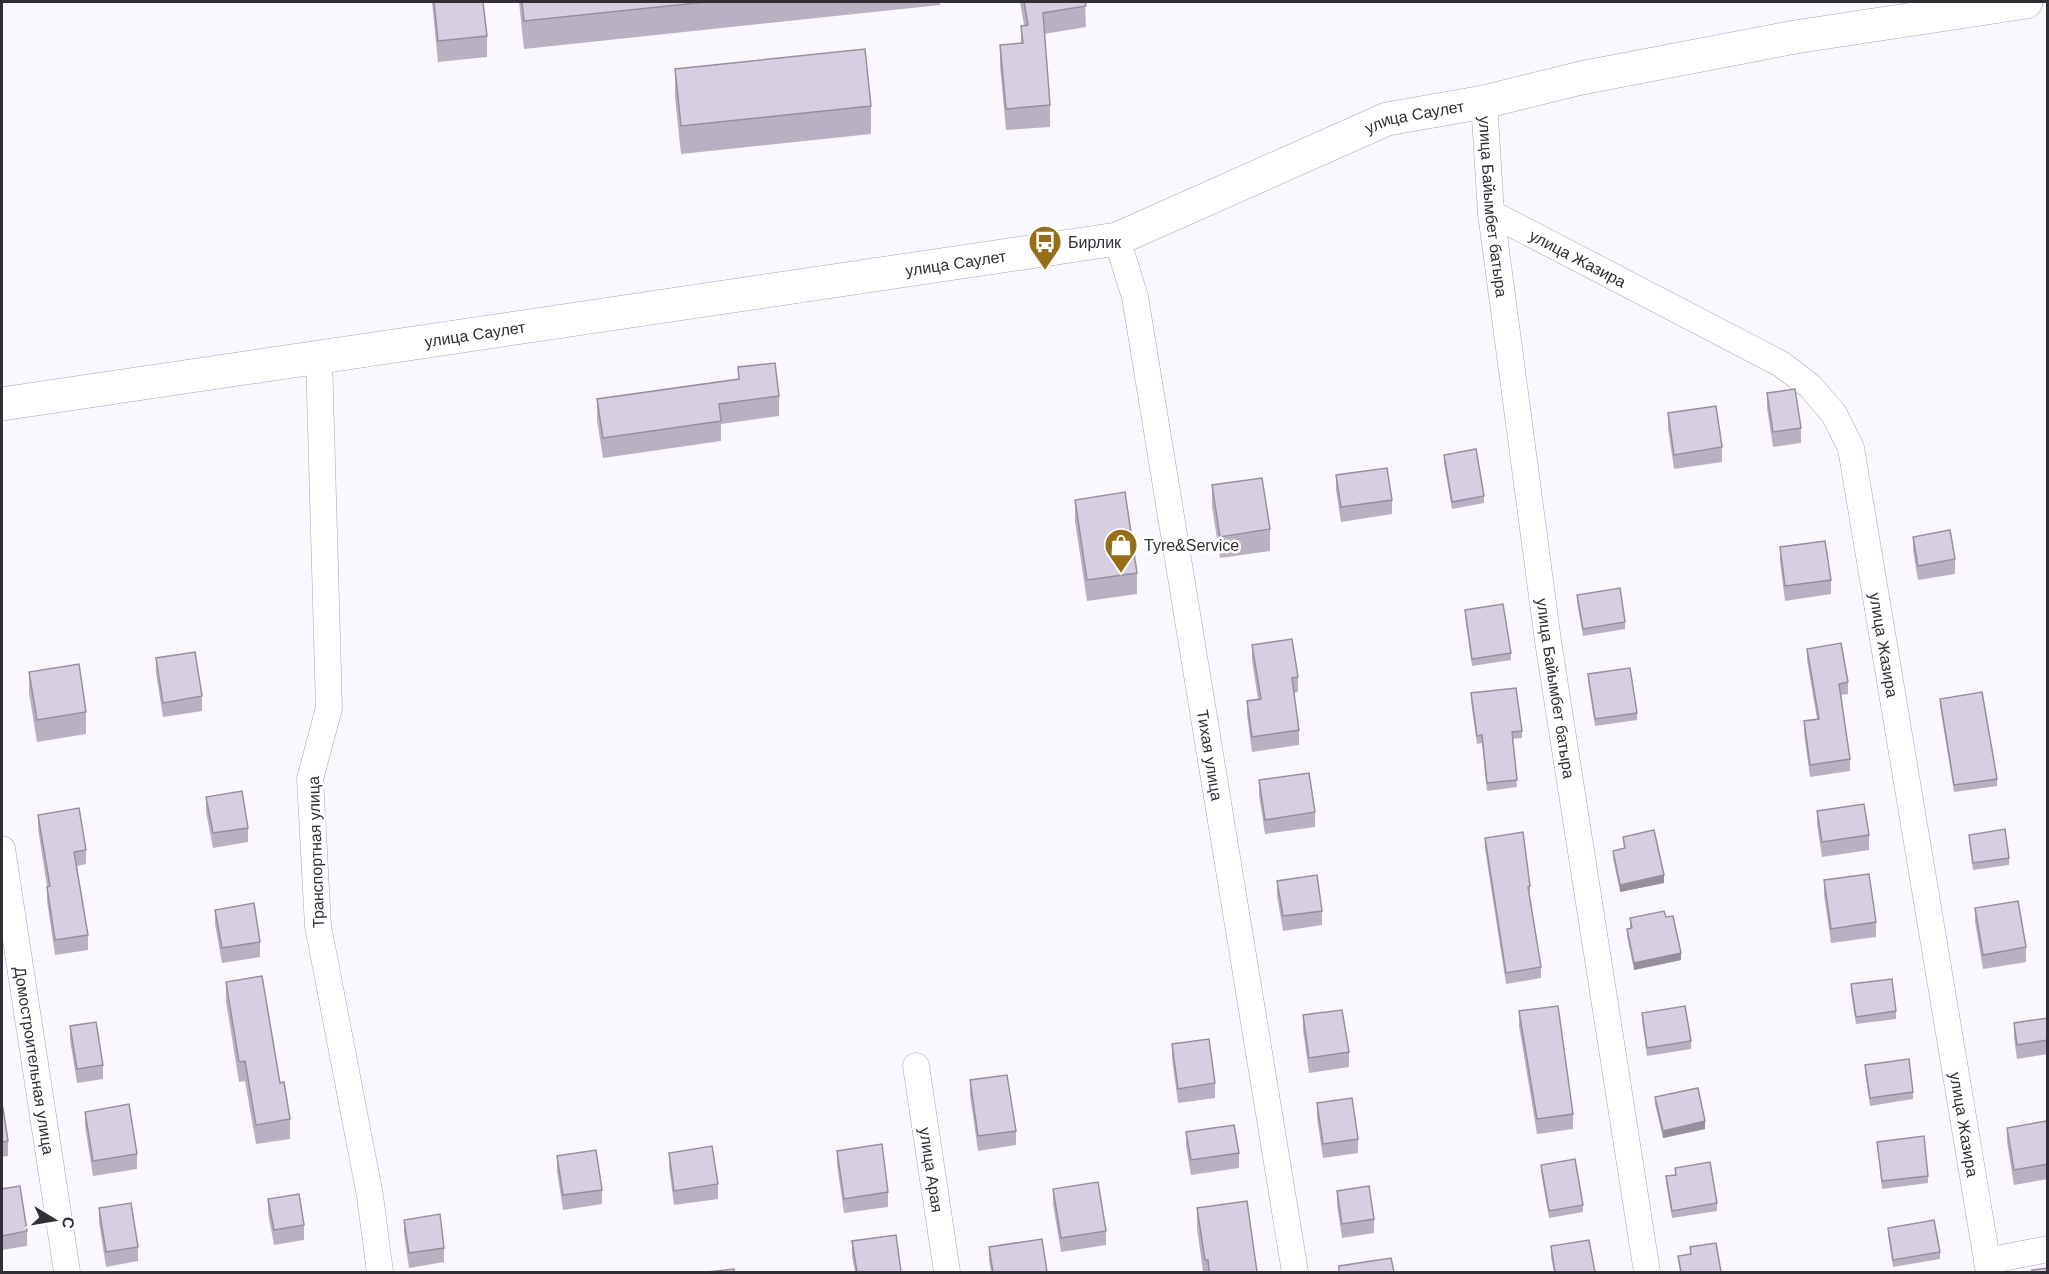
<svg xmlns="http://www.w3.org/2000/svg" width="2049" height="1274" viewBox="0 0 2049 1274" font-family="Arial,sans-serif">
<rect width="100%" height="100%" fill="#faf7ff"/>
<g fill="none" stroke-linecap="round" stroke-linejoin="round">
<g stroke="#aaa2b5" stroke-width="27">
<g id="street">
<path id="s1" d="M1484,102L1491,213L1548,641L1647,1272"/>
<path id="s2" d="M1491,213L1781,364L1810,386L1834,414L1851,448L1989,1272"/>
<path id="s3" d="M1117,239L1135,297L1295,1272"/>
<polyline points="319,357 329,708 310,779 318,926 370,1196 380,1272"/>
<path id="s4" d="M2,849L67,1272"/>
<path id="s5" d="M916,1066L947,1272"/>
<polyline points="1987,1261 2048,1249"/>
</g>
</g>
<g stroke="#aaa2b5" stroke-width="34">
<g id="secondary">
<path id="s6" d="M2,404L1117,239L1387,119L1484,102L1581,78L1795,37L2026,2"/>
</g>
</g>
<use href="#street" stroke="#fff" stroke-width="26"/>
<use href="#secondary" stroke="#fff" stroke-width="33"/>
</g>
<g fill="#b9b1c2">
<polygon points="432,2 483,2 487,36 487,57 438,62"/>
<polygon points="519,2 940,2 940,5 524,49"/>
<polygon points="1020,2 1085,2 1086,27 1044,34 1050,105 1050,127 1006,130 1000,66 1000,45 1021,43 1021,26 1024,25"/>
<polygon points="675,69 871,106 871,134 681,154 675,97"/>
<polygon points="738,367 779,396 779,416 721,424 721,441 603,458 597,420 597,399 738,379"/>
<polygon points="1767,393 1801,428 1801,443 1773,447 1767,408"/>
<polygon points="1668,413 1722,447 1722,462 1674,469 1668,428"/>
<polygon points="1444,455 1484,496 1484,503 1452,509 1444,463"/>
<polygon points="1336,475 1392,500 1392,514 1341,522 1336,490"/>
<polygon points="1212,485 1270,529 1270,551 1220,558 1212,507"/>
<polygon points="1075,500 1137,573 1137,594 1087,601 1075,521"/>
<polygon points="1913,537 1955,559 1955,574 1918,580 1913,551"/>
<polygon points="1780,547 1831,580 1831,594 1785,601 1780,562"/>
<polygon points="1577,595 1625,622 1625,629 1583,636 1577,602"/>
<polygon points="1465,610 1511,653 1511,660 1472,666 1465,617"/>
<polygon points="1252,645 1298,677 1298,692 1294,693 1299,730 1299,745 1252,752 1247,715 1247,701 1258,699 1252,660"/>
<polygon points="1807,649 1848,682 1848,694 1841,695 1850,759 1850,771 1810,777 1804,733 1804,721 1817,719 1807,660"/>
<polygon points="156,658 202,696 202,711 163,717 156,673"/>
<polygon points="29,672 86,712 86,734 37,742 29,693"/>
<polygon points="1588,674 1637,713 1637,720 1595,726 1588,681"/>
<polygon points="1471,693 1522,731 1522,738 1512,739 1517,787 1487,791 1482,743 1477,744 1471,701"/>
<polygon points="1940,699 1997,779 1997,786 1954,792 1940,706"/>
<polygon points="1259,780 1315,812 1315,827 1265,834 1259,795"/>
<polygon points="206,797 248,828 248,842 213,848 206,812"/>
<polygon points="1817,811 1869,835 1869,850 1822,857 1817,825"/>
<polygon points="38,815 86,850 86,864 77,866 88,935 88,950 55,955 47,901 47,886 38,829"/>
<polygon points="1969,835 2009,858 2009,865 1973,870 1969,842"/>
<polygon points="1623,837 1664,883 1620,892 1613,858 1613,851 1624,849"/>
<polygon points="1485,838 1530,886 1530,897 1541,967 1541,978 1506,984 1485,849"/>
<polygon points="1824,880 1876,922 1876,937 1831,943 1824,895"/>
<polygon points="1277,881 1322,911 1322,925 1283,931 1277,896"/>
<polygon points="1975,908 2026,947 2026,962 1983,969 1975,922"/>
<polygon points="215,910 260,942 260,957 222,963 215,924"/>
<polygon points="1666,917 1681,960 1634,970 1627,936 1627,929 1630,928 1630,918"/>
<polygon points="226,982 280,1083 290,1119 290,1139 256,1144 245,1081 239,1082 226,1001"/>
<polygon points="1851,984 1896,1011 1896,1019 1856,1024 1851,992"/>
<polygon points="1519,1011 1573,1114 1573,1129 1537,1134 1519,1026"/>
<polygon points="1642,1013 1691,1041 1691,1049 1647,1056 1642,1020"/>
<polygon points="1303,1015 1349,1052 1349,1067 1309,1073 1303,1030"/>
<polygon points="2048,1018 2048,1054 2017,1059 2014,1038 2014,1023"/>
<polygon points="70,1026 103,1065 103,1079 77,1083 70,1040"/>
<polygon points="1172,1044 1215,1083 1215,1098 1178,1103 1172,1059"/>
<polygon points="1865,1065 1913,1092 1913,1099 1870,1106 1865,1072"/>
<polygon points="970,1080 1016,1131 1016,1145 978,1151 970,1095"/>
<polygon points="1655,1097 1705,1129 1663,1138 1655,1104"/>
<polygon points="1317,1103 1358,1139 1358,1153 1323,1158 1317,1118"/>
<polygon points="2,1108 8,1141 8,1156 2,1157"/>
<polygon points="85,1112 137,1154 137,1169 93,1176 85,1126"/>
<polygon points="2007,1128 2048,1128 2048,1179 2014,1185 2007,1142"/>
<polygon points="1186,1132 1239,1153 1239,1168 1191,1175 1186,1146"/>
<polygon points="1877,1142 1928,1176 1928,1183 1882,1189"/>
<polygon points="837,1151 888,1192 888,1207 844,1213 837,1165"/>
<polygon points="669,1153 718,1184 718,1199 674,1205 669,1167"/>
<polygon points="557,1156 602,1190 602,1204 563,1210 557,1171"/>
<polygon points="1541,1165 1583,1205 1583,1212 1549,1218 1541,1172"/>
<polygon points="1675,1168 1717,1203 1717,1211 1672,1218 1666,1183 1666,1176 1675,1175"/>
<polygon points="2,1189 27,1231 27,1246 2,1250"/>
<polygon points="1053,1189 1106,1231 1106,1245 1061,1252 1053,1204"/>
<polygon points="1337,1191 1374,1219 1374,1233 1342,1238 1337,1205"/>
<polygon points="268,1199 304,1225 304,1240 274,1245 268,1213"/>
<polygon points="99,1208 138,1247 138,1261 106,1267 99,1222"/>
<polygon points="1197,1208 1257,1272 1203,1272 1197,1228"/>
<polygon points="404,1220 444,1248 444,1262 409,1268 404,1234"/>
<polygon points="1888,1228 1940,1252 1940,1259 1893,1267 1888,1235"/>
<polygon points="852,1241 901,1272 855,1272 852,1256"/>
<polygon points="1551,1246 1595,1272 1554,1272 1551,1257"/>
<polygon points="989,1247 1047,1272 991,1272 989,1261"/>
<polygon points="1690,1247 1721,1272 1680,1272 1678,1256 1690,1254"/>
</g>
<g fill="#96909e">
<polygon points="1664,875 1664,883 1620,892 1620,885"/>
<polygon points="1681,953 1681,960 1634,970 1634,963"/>
<polygon points="1705,1121 1705,1129 1663,1138 1663,1131"/>
</g>
<g fill="#d7cee2" stroke="#96909e" stroke-width="1.5">
<polygon points="434,2 483,2 487,36 438,41"/>
<polygon points="522,2 706,2 524,21"/>
<polygon points="1024,2 1085,2 1086,6 1043,13 1050,105 1006,109 1000,45 1023,43 1021,26 1028,25"/>
<polygon points="865,49 871,106 681,126 675,69"/>
<polygon points="775,363 779,396 719,404 721,421 603,438 597,399 739,379 738,367"/>
<polygon points="1795,389 1801,428 1773,432 1767,393"/>
<polygon points="1716,406 1722,447 1674,455 1668,413"/>
<polygon points="1476,449 1484,496 1452,502 1444,455"/>
<polygon points="1387,468 1392,500 1341,507 1336,475"/>
<polygon points="1262,478 1270,529 1220,537 1212,485"/>
<polygon points="1125,492 1137,573 1087,580 1075,500"/>
<polygon points="1950,530 1955,559 1918,566 1913,537"/>
<polygon points="1825,541 1831,580 1785,586 1780,547"/>
<polygon points="1620,588 1625,622 1583,629 1577,595"/>
<polygon points="1503,604 1511,653 1472,659 1465,610"/>
<polygon points="1292,639 1298,677 1292,678 1299,730 1252,737 1247,701 1261,699 1252,645"/>
<polygon points="1841,643 1848,682 1839,684 1850,759 1810,765 1804,721 1819,719 1807,649"/>
<polygon points="195,652 202,696 163,703 156,658"/>
<polygon points="79,664 86,712 37,720 29,672"/>
<polygon points="1630,668 1637,713 1595,719 1588,674"/>
<polygon points="1516,688 1522,731 1512,732 1517,780 1487,783 1482,735 1477,736 1471,693"/>
<polygon points="1982,692 1997,779 1954,785 1940,699"/>
<polygon points="1309,773 1315,812 1265,820 1259,780"/>
<polygon points="242,791 248,828 213,833 206,797"/>
<polygon points="1864,804 1869,835 1822,842 1817,811"/>
<polygon points="79,808 86,850 74,852 88,935 55,940 47,887 50,886 38,815"/>
<polygon points="2005,829 2009,858 1973,863 1969,835"/>
<polygon points="1654,830 1664,875 1620,885 1613,851 1625,848 1623,837"/>
<polygon points="1523,832 1530,886 1528,887 1541,967 1506,973 1485,838"/>
<polygon points="1869,874 1876,922 1831,929 1824,880"/>
<polygon points="1317,875 1322,911 1283,916 1277,881"/>
<polygon points="2018,901 2026,947 1983,955 1975,908"/>
<polygon points="254,903 260,942 222,948 215,910"/>
<polygon points="1664,911 1666,917 1673,916 1681,953 1634,963 1627,929 1632,928 1630,918"/>
<polygon points="262,976 280,1083 284,1082 290,1119 256,1125 245,1061 239,1062 226,982"/>
<polygon points="1892,979 1896,1011 1856,1017 1851,984"/>
<polygon points="1558,1006 1573,1114 1537,1119 1519,1011"/>
<polygon points="1685,1006 1691,1041 1647,1048 1642,1013"/>
<polygon points="1342,1010 1349,1052 1309,1058 1303,1015"/>
<polygon points="2048,1018 2048,1040 2017,1045 2014,1023"/>
<polygon points="96,1022 103,1065 77,1069 70,1026"/>
<polygon points="1209,1039 1215,1083 1178,1089 1172,1044"/>
<polygon points="1909,1059 1913,1092 1870,1098 1865,1065"/>
<polygon points="1007,1075 1016,1131 978,1136 970,1080"/>
<polygon points="1698,1088 1705,1121 1663,1131 1655,1097"/>
<polygon points="1352,1098 1358,1139 1323,1144 1317,1103"/>
<polygon points="129,1104 137,1154 93,1161 85,1112"/>
<polygon points="2,1108 3,1108 8,1141 2,1142"/>
<polygon points="2046,1121 2048,1128 2048,1164 2014,1170 2007,1128"/>
<polygon points="1234,1125 1239,1153 1191,1160 1186,1132"/>
<polygon points="1924,1136 1928,1176 1882,1181 1877,1142"/>
<polygon points="882,1144 888,1192 844,1199 837,1151"/>
<polygon points="712,1146 718,1184 674,1191 669,1153"/>
<polygon points="596,1150 602,1190 563,1195 557,1156"/>
<polygon points="1575,1159 1583,1205 1549,1211 1541,1165"/>
<polygon points="1710,1162 1717,1203 1672,1211 1666,1176 1676,1175 1675,1168"/>
<polygon points="1098,1182 1106,1231 1061,1238 1053,1189"/>
<polygon points="20,1186 27,1231 2,1236 2,1189"/>
<polygon points="1369,1186 1374,1219 1342,1224 1337,1191"/>
<polygon points="299,1194 304,1225 274,1230 268,1199"/>
<polygon points="1247,1201 1257,1272 1209,1272 1208,1260 1205,1260 1197,1208"/>
<polygon points="131,1203 138,1247 106,1252 99,1208"/>
<polygon points="440,1214 444,1248 409,1253 404,1220"/>
<polygon points="1934,1220 1940,1252 1893,1260 1888,1228"/>
<polygon points="896,1235 901,1272 857,1272 852,1241"/>
<polygon points="1042,1239 1047,1272 993,1272 989,1247"/>
<polygon points="1589,1240 1595,1272 1555,1272 1551,1246"/>
<polygon points="1716,1243 1721,1272 1681,1272 1678,1256 1691,1254 1690,1247"/>
<polygon points="1391,1258 1394,1272 1339,1272 1339,1266"/>
<polygon points="2048,1268 2048,1272 2033,1272 2032,1270"/>
<polygon points="734,1269 734,1272 707,1272"/>
</g>
<defs>
<g id="bus-pin" transform="scale(1.725)"><path d="M0 17L-7.5 6A9.5 9.5 0 1 1 7.5 6Z" fill="#966d18" stroke="#fff"/><path d="M-5-6H5V4H4V6H2V4H-2V6H-4V4H-5ZM-3.5-4V0h7V-4ZM-3.5 1.2v1.5H-2V1.2ZM2 1.2v1.5H3.5V1.2Z" fill="#fff"/></g>
<g id="shop-pin" transform="scale(1.725)"><path d="M0 17L-7.5 6A9.5 9.5 0 1 1 7.5 6Z" fill="#966d18" stroke="#fff"/><path d="M-5-2.5h2.3a2.7 3.5 0 0 1 5.4 0H5L5.5 6h-11ZM-1.5-2.5h3a1.5 2.3 0 0 0-3 0Z" fill="#fff"/></g>
</defs>
<g fill-rule="evenodd">
<use href="#bus-pin" x="1045" y="242"/>
<use href="#shop-pin" x="1121" y="545"/>
</g>
<g text-anchor="middle" dominant-baseline="central" stroke-width="5" stroke-linejoin="round" paint-order="stroke">
<g font-size="16" fill="#322e36" stroke="#fff">
<text stroke="none"><textPath href="#s6" startOffset="1450">улица Саулет</textPath></text>
<text stroke="none"><textPath href="#s1" startOffset="105">улица Байымбет батыра</textPath></text>
<text stroke="none"><textPath href="#s2" startOffset="98">улица Жазира</textPath></text>
<text stroke="none"><textPath href="#s6" startOffset="964">улица Саулет</textPath></text>
<text stroke="none"><textPath href="#s6" startOffset="478">улица Саулет</textPath></text>
<text stroke="none"><textPath href="#s2" startOffset="638">улица Жазира</textPath></text>
<text stroke="none"><textPath href="#s1" startOffset="591">улица Байымбет батыра</textPath></text>
<text stroke="none"><textPath href="#s3" startOffset="525">Тихая улица</textPath></text>
<text transform="translate(316 852) rotate(-92)">Транспортная улица</text>
<text stroke="none"><textPath href="#s4" startOffset="214">Домостроительная улица</textPath></text>
<text stroke="none"><textPath href="#s2" startOffset="1124">улица Жазира</textPath></text>
<text stroke="none"><textPath href="#s5" startOffset="105">улица Арая</textPath></text>
</g>
<g font-size="16" fill="#322e36" stroke="#fff" text-anchor="start">
<text x="1068" y="242">Бирлик</text>
<text x="1144" y="545">Tyre&amp;Service</text>
</g>
</g>
<rect width="2049" height="1274" fill="none" stroke="#322e36" stroke-width="6"/>
<g transform="translate(54 1220) rotate(101)" stroke="#ffffff" stroke-width="4.5" paint-order="stroke">
<path d="M0-4.5L10 22L0 15L-10 22Z" fill="#322e36"/>
<text y="-9" font-size="16" font-weight="bold" text-anchor="middle" fill="#322e36">С</text>
</g>
</svg>
